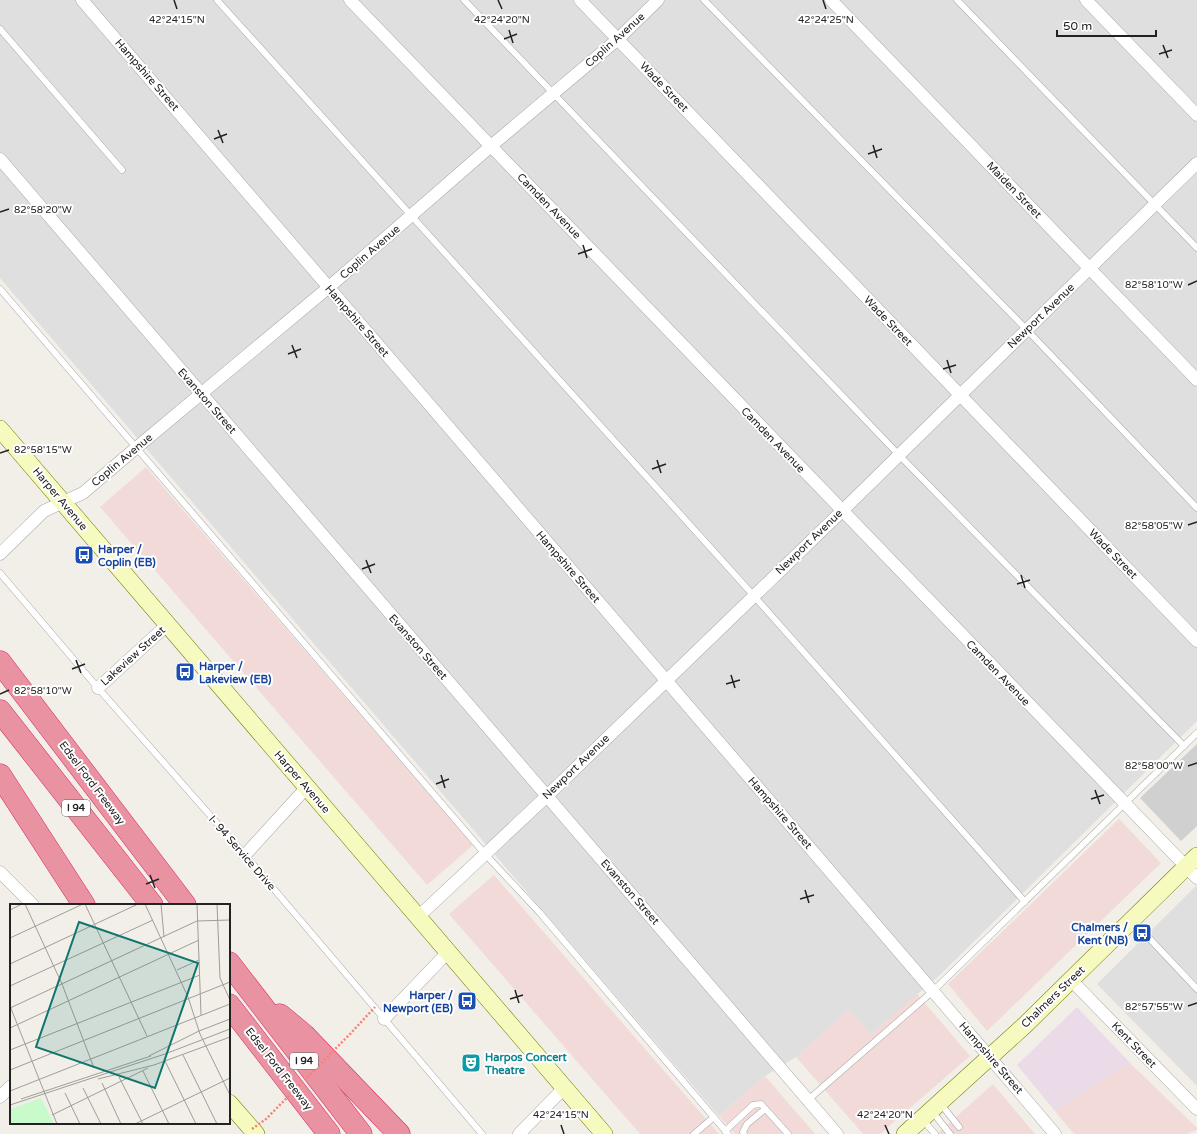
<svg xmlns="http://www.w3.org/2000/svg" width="1197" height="1134" viewBox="0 0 1197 1134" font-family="'Varela Round',sans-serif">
<rect width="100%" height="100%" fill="#f2efe9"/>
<g fill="#e0dfdf">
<polygon points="0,0 1197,0 1197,721 941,974 870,1035 849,1010 796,1057 765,1076 719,1116 0,278"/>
<polygon points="1197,885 1197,1086 1097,984"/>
</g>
<g fill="#f2dad9">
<polygon points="146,467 473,845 427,885 100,507"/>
<polygon points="1119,819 1161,863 987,1031 948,984"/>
<polygon points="494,875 719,1134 640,1134 449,914"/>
<polygon points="917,994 970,1056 880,1134 863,1134 796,1057 849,1010 871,1034"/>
<polygon points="1130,1063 1197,1128 1197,1130 1187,1134 1074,1134 1055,1111"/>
<polygon points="765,1076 815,1134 735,1134 719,1116"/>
<polygon points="993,1084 1035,1134 937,1134"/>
</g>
<polygon fill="#ebdbe8" points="1077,1007 1130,1063 1055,1111 1017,1065"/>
<polygon fill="#d0d0d0" points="1197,744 1197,826 1181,841 1140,798"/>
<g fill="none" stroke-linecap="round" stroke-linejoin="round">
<g stroke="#a9a9a9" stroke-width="7">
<g id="lane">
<polyline points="217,0 754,596 1025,902"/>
<polyline points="464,0 899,455 1184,746"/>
<polyline points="704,0 1027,330 1197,508"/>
<polyline points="957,0 1197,248"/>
<polyline points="0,29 122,170"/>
<polyline points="0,289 485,854 540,913 728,1134"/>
<polyline points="0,573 98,688 245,855 482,1134"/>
<polyline points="1133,921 1197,989"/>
<polyline points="808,1100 933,991 1197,733"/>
<polyline points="940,1103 959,1127"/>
<polyline points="931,1110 950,1134"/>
<polyline points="923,1120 935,1134"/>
<polyline points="725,1131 753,1105 761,1104 788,1134"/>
<polyline points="694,1134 714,1117"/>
<polyline points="744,1134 743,1132 747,1124 765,1109"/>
</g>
</g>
<g stroke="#a9a9a9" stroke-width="13">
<g id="street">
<polyline points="82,0 1022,1095 1055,1134"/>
<polyline points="350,0 1197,878"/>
<polyline points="580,0 1197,641"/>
<polyline points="831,0 1197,380"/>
<polyline points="1086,0 1197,115"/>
<polyline points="0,159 837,1134"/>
<polyline points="0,554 44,511 83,493 136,448 329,287 491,146 618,39 658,0"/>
<polyline points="98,688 167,625"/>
<polyline points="245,855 307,787"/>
<polyline points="0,872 33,905"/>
<polyline points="418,917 547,796 842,511 1197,163"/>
<polyline points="1071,980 1197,1109"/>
<polyline points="384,1019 448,952"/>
<polyline points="0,1097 11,1086"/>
<polyline points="519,1134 564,1088"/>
</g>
</g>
<g stroke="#707d05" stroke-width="18">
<g id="secondary">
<polyline points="0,429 604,1134"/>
<polyline points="229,1103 256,1134"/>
<polyline points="905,1134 1025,1025 1197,856"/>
</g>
</g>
<g stroke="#dc2a67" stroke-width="23">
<g id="highway">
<polyline points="0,662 185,905"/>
<polyline points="0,711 152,905"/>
<polyline points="0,775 84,905"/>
<polyline points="229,963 361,1134"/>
<polyline points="229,1005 329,1134"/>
<polyline points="280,1015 304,1035 399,1134"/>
</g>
</g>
<use href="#lane" stroke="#fff" stroke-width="6"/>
<use href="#street" stroke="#fff" stroke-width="12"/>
<use href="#secondary" stroke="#f7fabf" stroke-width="17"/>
<use href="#highway" stroke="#e892a2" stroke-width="22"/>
<polyline stroke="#fa8072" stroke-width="2.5" stroke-dasharray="2 2" stroke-linecap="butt" points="252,1129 266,1119 351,1033 375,1007"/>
</g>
<path fill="none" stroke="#222" stroke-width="1.5" d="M174,0L177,9M498,0L502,9M823,0L826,9M509,30L513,43M504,39L517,34M1163,45L1168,58M1159,54L1172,50M218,130L223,143M214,139L227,134M873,145L877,158M868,154L882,149M0,212L9,209M583,245L587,258M578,254L592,249M1188,285L1197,281M292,345L297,358M288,354L301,349M947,360L951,373M943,369L956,365M0,453L9,450M657,460L661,473M652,469L666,464M1188,525L1197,522M366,560L371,573M362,569L375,564M1021,575L1025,588M1017,584L1030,580M76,660L81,673M72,669L85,664M731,675L735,688M726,684L740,680M0,694L9,690M1188,766L1197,763M441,775L445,788M436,784L449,779M1095,790L1100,804M1091,799L1104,795M150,875L155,888M146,884L159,879M805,890L809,903M800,899L814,895M515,990L519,1003M510,999L523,995M1188,1006L1197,1003M561,1125L564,1134M885,1125L889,1134"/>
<defs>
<g id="bus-square" transform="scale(1)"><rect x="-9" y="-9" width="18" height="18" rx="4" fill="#1a4fb4" stroke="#fff"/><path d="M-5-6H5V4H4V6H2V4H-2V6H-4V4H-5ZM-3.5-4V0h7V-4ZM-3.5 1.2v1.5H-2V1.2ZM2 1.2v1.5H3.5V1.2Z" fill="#fff"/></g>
<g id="theatre-square" transform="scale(1)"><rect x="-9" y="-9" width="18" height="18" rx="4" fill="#0f9aa8" stroke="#fff"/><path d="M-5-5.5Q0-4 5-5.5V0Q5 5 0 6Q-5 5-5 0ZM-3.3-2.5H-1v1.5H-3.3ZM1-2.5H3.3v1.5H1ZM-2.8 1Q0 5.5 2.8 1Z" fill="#fff"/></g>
</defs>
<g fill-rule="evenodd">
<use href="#bus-square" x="84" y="555"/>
<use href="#bus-square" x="185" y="672"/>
<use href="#bus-square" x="1142" y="933"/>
<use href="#bus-square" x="467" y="1001"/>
<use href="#theatre-square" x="471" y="1063"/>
</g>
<g text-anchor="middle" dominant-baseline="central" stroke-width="4" stroke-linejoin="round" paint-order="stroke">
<g fill="#fff" stroke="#646464" stroke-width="1">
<rect x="62" y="800" width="28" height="16" rx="3"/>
<rect x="290" y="1053" width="28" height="16" rx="3"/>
</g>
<g font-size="10" font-weight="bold" fill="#222">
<text x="76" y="808">I 94</text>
<text x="304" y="1061">I 94</text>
</g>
<g font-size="11" fill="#222" stroke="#fff">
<text transform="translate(615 40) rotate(-42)">Coplin Avenue</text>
<text transform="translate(147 75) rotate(49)">Hampshire Street</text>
<text transform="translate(664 87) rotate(46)">Wade Street</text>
<text transform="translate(1014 190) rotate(46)">Maiden Street</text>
<text transform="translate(549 206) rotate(46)">Camden Avenue</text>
<text transform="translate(370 252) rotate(-41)">Coplin Avenue</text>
<text transform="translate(1041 316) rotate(-44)">Newport Avenue</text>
<text transform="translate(357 321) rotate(49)">Hampshire Street</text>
<text transform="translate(888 321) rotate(46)">Wade Street</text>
<text transform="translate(207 401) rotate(49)">Evanston Street</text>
<text transform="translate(773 440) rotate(46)">Camden Avenue</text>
<text transform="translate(122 460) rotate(-40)">Coplin Avenue</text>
<text transform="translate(60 499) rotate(50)">Harper Avenue</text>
<text transform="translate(809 542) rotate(-44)">Newport Avenue</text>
<text transform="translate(1113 554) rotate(46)">Wade Street</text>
<text transform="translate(568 567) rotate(49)">Hampshire Street</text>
<text transform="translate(418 647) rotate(49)">Evanston Street</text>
<text transform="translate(133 656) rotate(-42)">Lakeview Street</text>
<text transform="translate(998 673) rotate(46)">Camden Avenue</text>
<text transform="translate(576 767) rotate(-44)">Newport Avenue</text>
<text transform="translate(302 782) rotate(49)">Harper Avenue</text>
<text transform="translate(92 783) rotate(53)">Edsel Ford Freeway</text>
<text transform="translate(780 813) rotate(49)">Hampshire Street</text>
<text transform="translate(242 853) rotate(49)">I- 94 Service Drive</text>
<text transform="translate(630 892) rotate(49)">Evanston Street</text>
<text transform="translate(1053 997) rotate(-44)">Chalmers Street</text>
<text transform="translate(1134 1045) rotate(46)">Kent Street</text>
<text transform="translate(991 1058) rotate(49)">Hampshire Street</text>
<text transform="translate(279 1069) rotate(52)">Edsel Ford Freeway</text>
</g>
<g font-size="11" font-weight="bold" fill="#164399" stroke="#fff" text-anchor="start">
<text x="98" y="549">Harper /<tspan x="98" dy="13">Coplin (EB)</tspan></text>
<text x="199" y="666">Harper /<tspan x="199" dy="13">Lakeview (EB)</tspan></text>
<text x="1128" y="927" text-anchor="end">Chalmers /<tspan x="1128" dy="13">Kent (NB)</tspan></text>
<text x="453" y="995" text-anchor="end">Harper /<tspan x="453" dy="13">Newport (EB)</tspan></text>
</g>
<g font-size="11" font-weight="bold" fill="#0d838f" stroke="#fff" text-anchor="start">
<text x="485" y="1057">Harpos Concert<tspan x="485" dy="13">Theatre</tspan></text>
</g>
</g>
<g transform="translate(10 904)">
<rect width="220" height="220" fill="#f2efe9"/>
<path d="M31,194L44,220H0V205Z" fill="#c8facc"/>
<path fill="none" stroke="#9f9d99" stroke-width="1" d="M15,0L52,80L84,164M75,0L137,132M135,0L178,93L190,130L220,191M151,0L154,33M187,0L191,111M207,0L210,74L220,96M0,6L12,0M0,34L73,0M0,60L128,0M167,66L189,56M0,82L143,16M0,102L47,220M0,104L187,17L220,16M0,124L189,36M189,127L220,115M0,146L190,71M173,151L207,220M139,152L189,127M155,157L186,220M144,161L220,133M0,166L220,78M133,167L159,220M109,173L133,220M88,175L144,161M92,179L111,220M73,184L91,220M0,187L220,100M55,189L70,220M11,195L141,152M0,201L155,150L220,125M42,211L138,164M125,220L220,174"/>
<path fill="#0f766e" fill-opacity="0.15" stroke="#0f766e" stroke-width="2" d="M69,18L188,59L145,184L26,143Z"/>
<rect width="220" height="220" fill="none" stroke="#222" stroke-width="2"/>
</g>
<g font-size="10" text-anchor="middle" fill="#222" stroke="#fff" stroke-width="4" stroke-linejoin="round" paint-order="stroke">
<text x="826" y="23">42°24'25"N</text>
<text x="177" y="23">42°24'15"N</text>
<text x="502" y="23">42°24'20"N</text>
<text x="43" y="213">82°58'20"W</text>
<text x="1154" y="288">82°58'10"W</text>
<text x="43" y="453">82°58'15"W</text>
<text x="1154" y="529">82°58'05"W</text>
<text x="43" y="694">82°58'10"W</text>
<text x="1154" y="769">82°58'00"W</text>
<text x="1154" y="1010">82°57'55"W</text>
<text x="561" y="1118">42°24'15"N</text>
<text x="885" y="1118">42°24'20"N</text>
</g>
<path d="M1057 30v6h99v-6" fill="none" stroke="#222222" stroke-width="2"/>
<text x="1063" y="30" font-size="12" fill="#222222" stroke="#ffffff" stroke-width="3" paint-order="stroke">50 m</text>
</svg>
